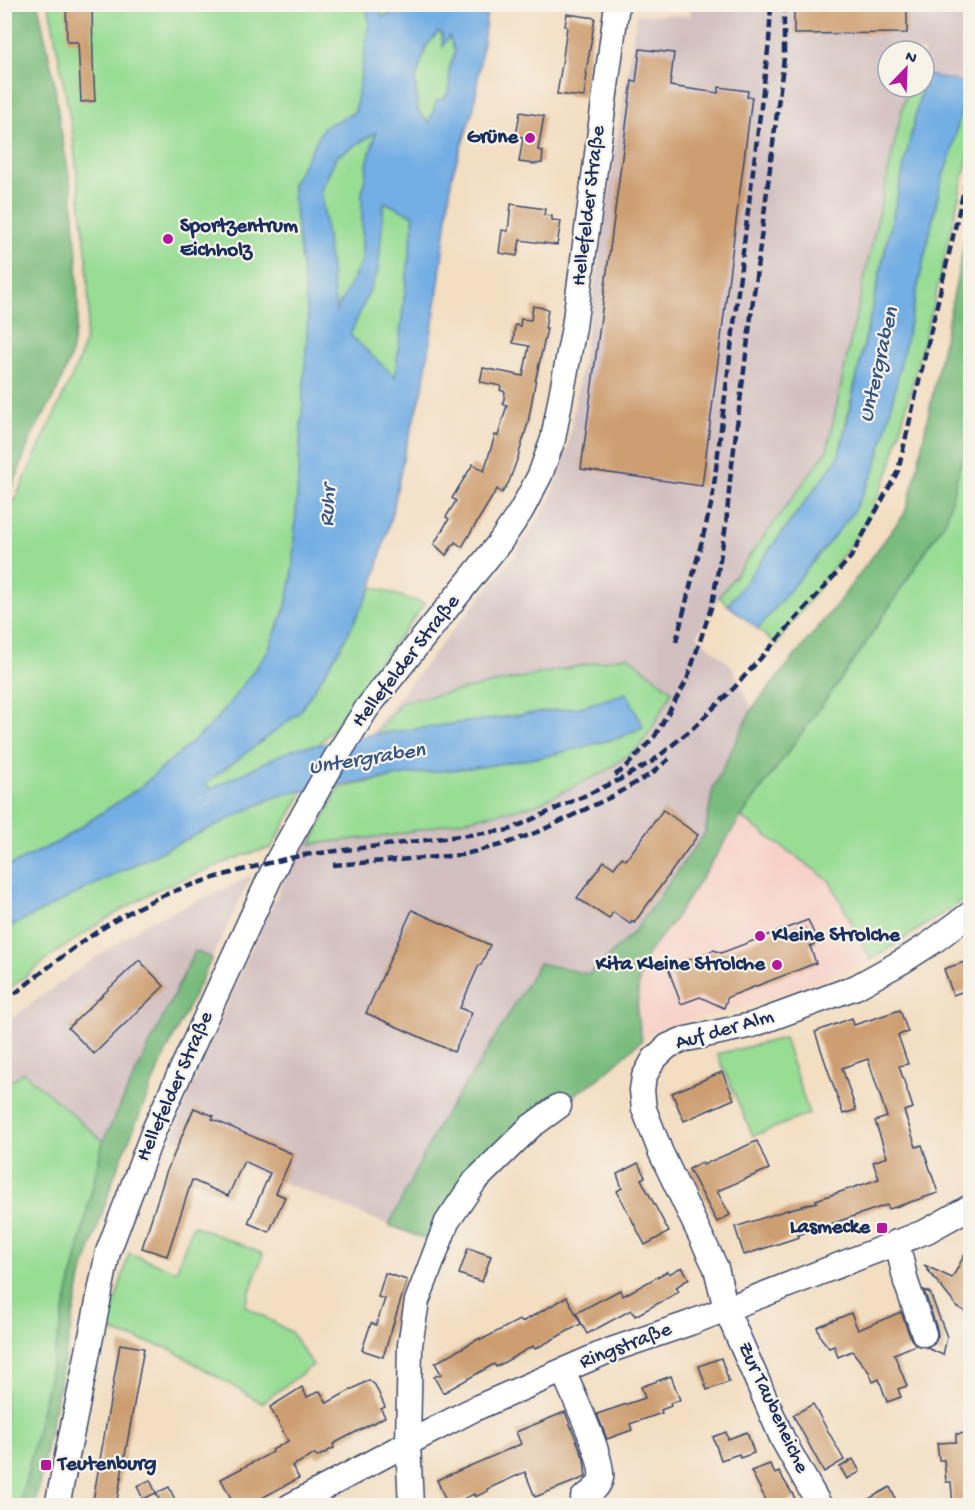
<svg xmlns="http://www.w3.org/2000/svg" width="975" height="1510" viewBox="0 0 975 1510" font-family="'Gochi Hand',sans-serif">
<rect width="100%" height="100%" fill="#f7f3e8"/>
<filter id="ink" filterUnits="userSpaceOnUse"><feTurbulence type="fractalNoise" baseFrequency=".0167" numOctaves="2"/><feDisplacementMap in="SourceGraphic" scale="12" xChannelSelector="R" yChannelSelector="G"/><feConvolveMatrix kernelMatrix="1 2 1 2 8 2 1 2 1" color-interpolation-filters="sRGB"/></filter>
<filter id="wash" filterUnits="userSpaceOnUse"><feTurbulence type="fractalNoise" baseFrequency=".008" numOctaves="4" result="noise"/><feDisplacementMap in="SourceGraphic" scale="24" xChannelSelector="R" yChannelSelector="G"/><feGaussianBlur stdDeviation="1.35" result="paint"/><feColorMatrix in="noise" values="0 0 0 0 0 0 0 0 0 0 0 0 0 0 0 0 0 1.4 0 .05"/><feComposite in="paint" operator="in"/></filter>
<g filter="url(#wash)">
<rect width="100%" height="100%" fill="#f3dec2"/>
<polygon fill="#f7d1c8" points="741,817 830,881 871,960 830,977 766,1000 656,1030 642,1040 637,1012 639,979 648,953 674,920"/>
<g fill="#d2bfc0">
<polygon points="691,4 970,5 970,85 924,74 924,51 888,51 888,87 910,87 904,101 848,352 827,451 719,597 697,636 732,666 752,709 713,788 705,833 633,933 589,974 480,1063 440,1122 389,1225 173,1138 194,1081 247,958 311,824 352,757 452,631 514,557 549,502 567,450 588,328 637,14 690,16"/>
<polygon points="252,875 212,958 195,952 103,1141 24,1073 5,1087 4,1024 75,972 148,922 218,892"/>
</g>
<g fill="#99dd95" stroke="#5a867a" stroke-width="1.5">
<polygon points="49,5 366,5 369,22 355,112 324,127 292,185 308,318 292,577 286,606 267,653 222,713 206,730 138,789 58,842 5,868 4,527 14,502 79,361 85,339 89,312 87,260 72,128"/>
<polygon points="379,5 401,5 401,10 381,17"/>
<polygon points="438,32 442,34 443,46 449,36 455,52 449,69 450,89 444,99 437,101 429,124 418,111 415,81 426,47"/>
<polygon points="967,84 970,85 970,149 936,294 890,469 863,528 776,645 758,629 852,514 874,472 885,434 941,182 952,151"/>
<polygon points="910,87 922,87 838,458 728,605 719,597 827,451 848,352 904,101"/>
<polygon points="377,132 368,161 362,194 362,261 336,312 321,190 336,157"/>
<polygon points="384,202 414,215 395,378 350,335 378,271"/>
<polygon points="970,427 970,896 871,960 830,881 741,817 858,655 946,520"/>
<polygon points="372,587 425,604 372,672 332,730 318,745 301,747 282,754 211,789 205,784 299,713 341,647"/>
<polygon points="628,656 672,691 652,728 639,747 604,772 535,805 395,835 311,844 339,788 411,774 480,767 547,756 622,737 627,693 581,707 376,734 402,702"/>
<polygon points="304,790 271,848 247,854 156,890 103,921 54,954 5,992 5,929 158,853 273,798 289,792"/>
<polygon points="784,1038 809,1114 753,1136 717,1054"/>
<polygon points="23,1072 103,1141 20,1505 5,1506 4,1087"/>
<polygon points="193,1225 263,1254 245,1306 291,1332 313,1365 262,1403 170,1349 107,1330 129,1253 176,1271"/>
</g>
<g fill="#7abc7e" stroke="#4a766e" stroke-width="1.5">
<polygon points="5,4 38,5 54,80 60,126 72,192 77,258 78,317 70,358 57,391 31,437 18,473 5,501"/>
<polygon points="970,216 970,427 946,520 858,655 741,817 674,920 648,953 639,979 637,1012 642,1040 597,1080 530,1123 431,1241 389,1225 440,1122 480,1063 539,963 589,974 633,933 705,833 713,788 752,709 837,604 905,513 916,474"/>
<polygon points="195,951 212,958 161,1063 137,1121 115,1174 81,1278 35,1505 20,1505 103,1141"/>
</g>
<g fill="#73aee4" stroke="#476ea1" stroke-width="1.5" fill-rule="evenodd">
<path d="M366,5H379L382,17L401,10V5H488L474,107L452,175L438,291L422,393L405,450L393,510L372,587L341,647L299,713L205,784L211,789L282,754L301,747L318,745L362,736L581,707L627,693L643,727L622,737L547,756L480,767L411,774L289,793L273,798L158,853L5,929V868L58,842L138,789L206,730L222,713L267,653L286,606L292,577L308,318L292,185L324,127L355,112L369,22ZM438,32L442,34L443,47L449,36L455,52L449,69L450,89L444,99L437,100L429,123L418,111L415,81L426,47ZM376,132L368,161L362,194V261L336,311L321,190L336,157ZM384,202L414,216L395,377L350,335L378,271Z"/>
<polygon points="925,74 967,84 952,151 941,182 885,434 874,472 852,514 758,629 728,605 838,458 842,444 915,117 922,87 924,87"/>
</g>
<g id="blocks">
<g fill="#cd9e71">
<polygon points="66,4 92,4 93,61 95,101 81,102 78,42 67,42"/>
<polygon points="794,4 907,4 907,33 794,34"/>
<polygon points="567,14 595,18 586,73 587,74 584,97 557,94 562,64 567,27 565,26"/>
<polygon points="640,49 674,53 670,86 718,93 719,87 748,91 747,97 752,97 702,486 581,469 632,81 636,82"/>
<polygon points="520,112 544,116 538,150 543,151 542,163 534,164 519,162 523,137 516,136"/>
<polygon points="511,204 545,209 544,215 552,216 552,220 561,221 557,245 520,240 517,256 499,253 502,230 508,231"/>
<polygon points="533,306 548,309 545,329 547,329 536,378 528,423 518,457 509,482 502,493 497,489 462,547 455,542 446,555 434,544 449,519 446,517 456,501 452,498 473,464 484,471 495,435 498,436 507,405 503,404 505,392 500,390 501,386 480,382 483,368 523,376 529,346 513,343 515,325 520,326 521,319 531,320"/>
<polygon points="663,810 698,835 634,923 632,921 630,924 613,912 609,919 577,898 604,861 614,868 622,857 626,860"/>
<polygon points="412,910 490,945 481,965 479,965 460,1008 472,1013 454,1052 366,1013"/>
<polygon points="808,920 818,943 810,946 816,963 728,997 724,1008 700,997 681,1004 668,968 714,950 721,953"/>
<polygon points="139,960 164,986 94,1054 68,1028"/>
<polygon points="970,960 970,989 953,995 944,969"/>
<polygon points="900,1010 908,1032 898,1035 908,1064 899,1066 913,1108 904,1111 916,1147 922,1145 938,1193 889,1209 887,1205 798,1235 799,1237 744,1255 735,1227 787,1210 817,1202 816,1200 879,1179 873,1162 887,1157 875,1121 887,1117 868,1059 842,1068 856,1110 843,1114 815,1032 852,1018 854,1025"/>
<polygon points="722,1072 734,1099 684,1121 672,1093"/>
<polygon points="194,1108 214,1116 212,1119 293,1154 276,1193 285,1197 269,1232 248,1223 270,1173 244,1161 228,1196 192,1180 167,1256 142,1248 166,1173"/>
<polygon points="757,1141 769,1169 717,1191 730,1215 717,1222 689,1169 702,1162 703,1165"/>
<polygon points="638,1163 645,1177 641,1179 669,1232 645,1245 617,1191 622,1188 617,1174"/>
<polygon points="970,1245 970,1314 957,1307 924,1265 952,1278"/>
<polygon points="468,1248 491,1256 482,1282 459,1274"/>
<polygon points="682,1267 689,1279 676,1287 679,1292 635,1316 631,1310 587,1334 576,1313 620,1290 623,1296 668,1271 669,1274"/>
<polygon points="385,1273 407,1280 383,1357 362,1350 371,1323 376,1325 385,1299 378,1297"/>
<polygon points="924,1290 930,1293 947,1337 943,1355 927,1348 934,1344 938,1336 937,1329"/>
<polygon points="567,1297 581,1324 535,1349 533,1346 496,1367 494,1364 443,1393 434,1377 441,1374 435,1363 480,1338 481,1340 519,1320 522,1322"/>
<polygon points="901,1312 911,1339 916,1345 894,1354 907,1386 898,1389 901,1397 887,1402 879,1379 873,1382 869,1372 852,1351 838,1357 834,1346 829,1348 821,1338 817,1327 851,1313 858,1330"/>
<polygon points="120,1344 144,1348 116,1506 92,1506"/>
<polygon points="721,1358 729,1382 707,1390 699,1366"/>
<polygon points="671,1376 680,1400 670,1403 671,1406 661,1410 662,1413 630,1424 632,1430 607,1439 597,1414 645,1398 641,1387"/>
<polygon points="369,1380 375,1385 385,1407 381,1409 385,1417 333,1444 334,1448 317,1457 315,1454 292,1466 299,1478 247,1506 235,1506 221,1479 273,1452 272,1450 288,1441 270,1407 302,1387 307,1397 320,1391 327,1403"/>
<polygon points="813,1404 844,1460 824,1472 793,1415"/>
<polygon points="565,1412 584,1459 586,1477 535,1497 525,1472 487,1489 488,1491 475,1497 474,1494 448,1506 437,1480 521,1444 516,1432"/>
<polygon points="726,1432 728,1439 747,1432 754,1453 740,1458 739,1454 721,1460 713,1437"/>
<polygon points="970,1433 970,1506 953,1506 951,1482 946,1482 944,1460 939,1460 937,1443 956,1442 956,1434"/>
<polygon points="853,1459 860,1472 847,1479 840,1467"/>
<polygon points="770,1464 775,1474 779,1472 795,1498 782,1506 769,1506 751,1471"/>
<polygon points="150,1480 156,1493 143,1499 137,1486"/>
<polygon points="169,1487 178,1506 162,1506 156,1493"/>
<polygon points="890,1487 896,1500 885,1506 856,1506"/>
</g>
</g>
</g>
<g filter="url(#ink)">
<use href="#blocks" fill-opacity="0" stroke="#3b496d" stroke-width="1.5"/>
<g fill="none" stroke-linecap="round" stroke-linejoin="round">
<g stroke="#3b496d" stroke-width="27">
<g id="minor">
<polyline points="897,1242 906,1282 924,1334"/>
<path d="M563,1371C572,1393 604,1457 601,1478C599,1488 590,1493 583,1498"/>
<polyline points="57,1506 108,1252 154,1130 278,860 335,759 367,708 500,542 521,511 540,475 553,439 574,327 617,4"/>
<polyline points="290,1506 408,1443 476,1408 608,1351 690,1323 927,1231 970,1207"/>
<polyline points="411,1506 408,1443 410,1345 417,1301 447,1222 475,1181 530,1127 559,1106"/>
<polyline points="820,1506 783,1440 726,1309 716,1268 661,1153 644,1109 642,1090 644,1077 654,1059 668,1046 682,1040 752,1025 856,987 903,961 931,943 970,914"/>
</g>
</g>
<use href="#minor" stroke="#fff" stroke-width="24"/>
<g stroke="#1b2f5e" stroke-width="4.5" stroke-dasharray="9 4.5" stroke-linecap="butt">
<polyline points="676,642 712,501 769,42 771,4"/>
<polyline points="615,775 625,768 655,736 687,680 712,605 726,525 730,480 784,58 784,4"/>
<polyline points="333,865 461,855 505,844 540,831 609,798 651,774 669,759"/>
<path d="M4,1002C48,968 90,932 139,907C171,890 206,880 242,870C262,865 283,859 304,855L509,830L619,780L653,761L693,728L734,688L851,557L898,471L970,164"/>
</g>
</g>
</g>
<g fill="#b5179e" stroke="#f7f3e8" stroke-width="2">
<circle cx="530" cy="138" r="6"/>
<circle cx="168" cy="239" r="6"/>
<circle cx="760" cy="936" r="6"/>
<circle cx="777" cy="965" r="6"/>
<rect x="876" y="1222" width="12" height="12" rx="3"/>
<rect x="40" y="1459" width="12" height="12" rx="3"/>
</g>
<g text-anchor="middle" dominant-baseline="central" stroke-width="4.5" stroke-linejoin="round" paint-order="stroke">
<g font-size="21" font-weight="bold" fill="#1b2f5e" stroke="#f7f3e8" text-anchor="end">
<text x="518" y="138">Grüne</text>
<text x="180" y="227" text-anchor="start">Sportzentrum<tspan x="180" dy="24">Eichholz</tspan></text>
<text x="772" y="936" text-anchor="start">Kleine Strolche</text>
<text x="765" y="965">Kita Kleine Strolche</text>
<text x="870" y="1228">Lasmecke</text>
<text x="58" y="1465" text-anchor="start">Teutenburg</text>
</g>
<g font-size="21" fill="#1b2f5e" stroke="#f7f3e8">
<text transform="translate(590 206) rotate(-83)">Hellefelder Straße</text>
<text transform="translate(407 662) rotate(-52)">Hellefelder Straße</text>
<text transform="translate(725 1031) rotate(-16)">Auf der Alm</text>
<text transform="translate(176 1087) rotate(-66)">Hellefelder Straße</text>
<text transform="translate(626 1347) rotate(-21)">Ringstraße</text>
<text transform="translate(772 1408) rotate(65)">Zur Taubeneiche</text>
</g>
<g font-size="22" font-style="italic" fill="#355586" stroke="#f7f3e8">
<text transform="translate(880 365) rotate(-77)">Untergraben</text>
<text transform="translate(329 506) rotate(-87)">Ruhr</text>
<text transform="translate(367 760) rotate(-9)">Untergraben</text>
</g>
</g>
<rect width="975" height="1510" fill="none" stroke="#f7f3e8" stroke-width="24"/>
<g transform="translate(906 69) rotate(23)"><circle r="28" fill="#f7f3e8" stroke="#9fa5b1" stroke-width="1.5"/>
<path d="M0-4.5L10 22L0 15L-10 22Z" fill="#b5179e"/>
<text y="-9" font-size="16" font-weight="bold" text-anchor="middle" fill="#1b2f5e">N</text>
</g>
</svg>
